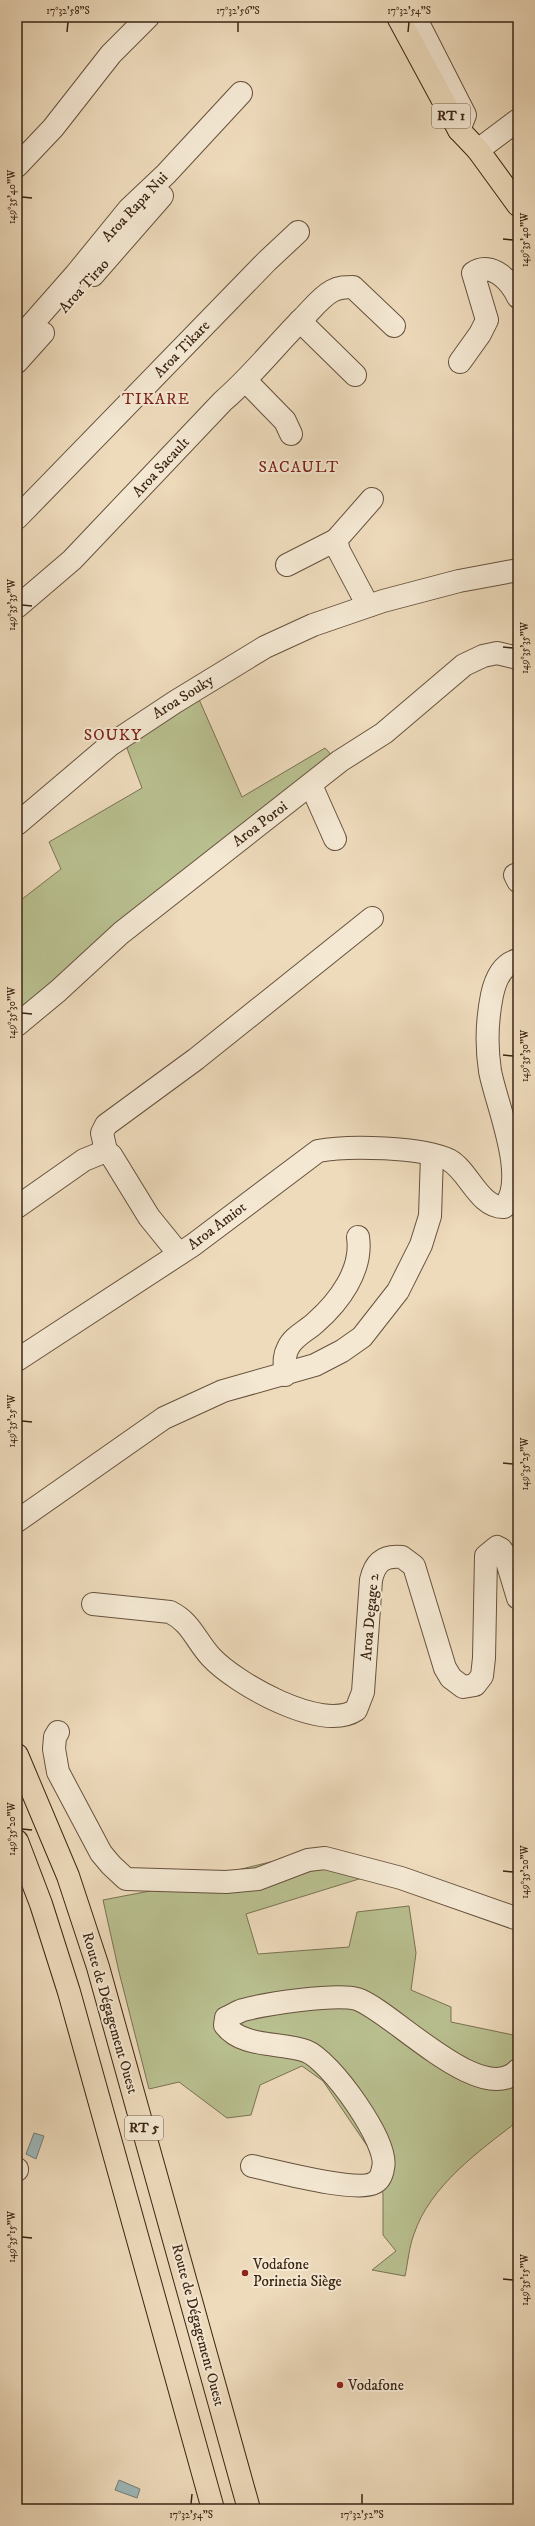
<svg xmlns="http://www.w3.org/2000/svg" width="535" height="2526" viewBox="0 0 535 2526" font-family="'IM FELL DW Pica',serif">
<rect width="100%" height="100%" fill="#eedbbc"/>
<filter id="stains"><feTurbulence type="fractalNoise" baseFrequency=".005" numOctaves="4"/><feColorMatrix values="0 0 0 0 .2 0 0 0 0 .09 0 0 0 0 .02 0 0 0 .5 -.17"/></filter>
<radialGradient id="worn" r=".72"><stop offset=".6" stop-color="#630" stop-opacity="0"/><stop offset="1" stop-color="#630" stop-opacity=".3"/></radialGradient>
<g fill="#b9c090" stroke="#7a7252">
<polygon points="194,688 242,797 325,748 339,763 17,1015 17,903 61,869 49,842 142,788 122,735"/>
<path d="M299,1855L375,1874L246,1914L258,1954L349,1947L357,1912L409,1906L416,1953L411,1990L451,2007V2022L518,2036V2121C479,2151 430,2186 414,2234C409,2247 408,2262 405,2276L372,2270L396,2251L383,2235V2194L372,2153L323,2081L302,2066L260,2085L251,2115L227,2118L179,2082L149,2089L119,1972L103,1900L155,1890Z"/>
</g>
<g fill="#9eb8bb" stroke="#767d78">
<polygon points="34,2133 44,2136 36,2159 26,2154"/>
<polygon points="119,2480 140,2489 137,2498 115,2490"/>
</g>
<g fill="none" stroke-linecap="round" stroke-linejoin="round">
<g stroke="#67523d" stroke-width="24">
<g id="minor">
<polyline points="415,17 465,115 459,130"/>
<polyline points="478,150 518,120"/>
<polyline points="17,166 53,128 111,54 148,17"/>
<polyline points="93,275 162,196"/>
<polyline points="300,321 355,375"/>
<polyline points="17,341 76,274 129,209 166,174 241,93"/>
<polyline points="17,362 43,333"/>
<path d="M460,362L480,334L487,320L473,273C492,260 511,282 518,297"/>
<polyline points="246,381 285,421 291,434"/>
<polyline points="17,518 267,261 298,232"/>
<polyline points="287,565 336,540"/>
<polyline points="370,605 366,602 339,551 336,540 372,499"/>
<path d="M17,607L72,560L223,401C252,376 276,345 303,318C312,309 321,297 332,291C339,287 346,287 353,287L394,326"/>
<polyline points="311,785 335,839"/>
<polyline points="17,824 110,745 175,702 265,647 313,625 383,601 459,581 518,570"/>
<polyline points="515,875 518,881"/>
<polyline points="17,1025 58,991 121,933 340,761 384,733 464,665 483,656 497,653 518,658"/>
<polyline points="106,1151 102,1133 106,1125 196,1059 372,918"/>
<polyline points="17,1207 84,1160 106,1151 111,1155 149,1217 179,1254"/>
<path d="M17,1360L193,1245L318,1151C348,1145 423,1147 449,1160C469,1171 479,1208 504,1207C529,1179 496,1104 490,1071C486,1045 487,1020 492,995C495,981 502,964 518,960"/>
<path d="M285,1375C285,1365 283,1357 288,1348C293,1337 306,1331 315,1323C339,1302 363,1270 358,1237"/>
<polyline points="17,1521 164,1418 223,1391 315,1365 342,1351 362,1337 398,1291 421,1245 430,1216 432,1155"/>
<path d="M93,1604L170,1612C191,1622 196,1641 211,1657C235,1683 322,1733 356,1710L363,1692L371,1580C375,1562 384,1555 402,1557L414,1566L445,1668L451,1678L463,1687L475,1685L482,1676L484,1658L486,1556L497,1547L501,1549L505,1555L518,1598"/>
<polyline points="58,1732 55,1737 54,1749 58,1772 101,1853 111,1865 126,1879 226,1882 258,1879 308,1860 325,1858 401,1878 518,1919"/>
<path d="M252,2166C276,2171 356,2193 374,2183C380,2180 382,2175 383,2168C390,2143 330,2060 306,2051C281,2042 242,2048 225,2025L226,2018C231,2016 237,2012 243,2010C265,2004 336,1993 357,1999C391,2010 482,2109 518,2070"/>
<polyline points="17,2169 17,2170"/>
</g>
</g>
<g stroke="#3a2413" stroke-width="24">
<polyline id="major" points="398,17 459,130 478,150 518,205"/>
</g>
<g stroke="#3a2413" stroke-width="24">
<g id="highway">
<polyline points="17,1755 68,1876 98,1967 249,2509"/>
<polyline points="17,1841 41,1904 69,1992 213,2509"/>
</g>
</g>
<use href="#minor" stroke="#f4e8d3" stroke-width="22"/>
<use href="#major" stroke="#eedbbc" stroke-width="22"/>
<use href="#highway" stroke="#eedbbc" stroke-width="22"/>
</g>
<path fill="none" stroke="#3a2413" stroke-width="1.5" d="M67,32L68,22M238,32V22M408,32L409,22M22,197L32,198M503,239L513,240M22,605L32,606M503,647L513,648M22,1013L32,1014M503,1055L513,1056M22,1421L32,1422M503,1463L513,1464M22,1829L32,1830M503,1871L513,1872M22,2237L32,2238M503,2279L513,2280M191,2504L192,2494M362,2504V2494"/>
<g fill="#8f2418" stroke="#f4e8d3" stroke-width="1.5">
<circle cx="245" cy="2273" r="4"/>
<circle cx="340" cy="2385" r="4"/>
</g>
<g text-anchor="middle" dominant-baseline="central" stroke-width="4" stroke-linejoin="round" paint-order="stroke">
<g fill="#f4e8d3" stroke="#725f4d" stroke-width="1">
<rect x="432" y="104" width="38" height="24" rx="3"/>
<rect x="125" y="2116" width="38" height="24" rx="3"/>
</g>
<g font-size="14" font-weight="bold" fill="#3a2413">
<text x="451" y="116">RT 1</text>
<text x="144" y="2128">RT 5</text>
</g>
<g font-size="15" fill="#3a2413" stroke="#f4e8d3">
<text transform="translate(135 207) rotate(-47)">Aroa Rapa Nui</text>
<text transform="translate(84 286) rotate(-48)">Aroa Tirao</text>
<text transform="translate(182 349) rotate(-46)">Aroa Tikare</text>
<text transform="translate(161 467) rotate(-47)">Aroa Sacault</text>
<text transform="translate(183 697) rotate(-32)">Aroa Souky</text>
<text transform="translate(260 824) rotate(-37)">Aroa Poroi</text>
<text transform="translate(217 1226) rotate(-37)">Aroa Amiot</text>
<text transform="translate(370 1617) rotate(-85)">Aroa Degage 2</text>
<text transform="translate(110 2013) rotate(74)">Route de Dégagement Ouest</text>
<text transform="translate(198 2325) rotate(75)">Route de Dégagement Ouest</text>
</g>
<g font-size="15" fill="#3a2413" stroke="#f4e8d3" text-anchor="start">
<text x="253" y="2264">Vodafone<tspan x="253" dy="17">Porinetia Siège</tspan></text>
<text x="348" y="2385">Vodafone</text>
</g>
<g font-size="16" letter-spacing="1" fill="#7a1f14" stroke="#f4e8d3">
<text x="156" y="399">TIKARE</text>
<text x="299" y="467">SACAULT</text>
<text x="113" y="735">SOUKY</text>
</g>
</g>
<rect width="535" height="2526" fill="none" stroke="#eedbbc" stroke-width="44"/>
<rect x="22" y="22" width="491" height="2482" fill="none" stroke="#3a2413" stroke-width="1.5"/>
<g font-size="10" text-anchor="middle" fill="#3a2413">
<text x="68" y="14">17°32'58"S</text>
<text x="238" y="14">17°32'56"S</text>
<text x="409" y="14">17°32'54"S</text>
<text transform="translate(11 197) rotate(-90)" y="4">149°35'40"W</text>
<text transform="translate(524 240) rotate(-90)" y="4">149°35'40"W</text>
<text transform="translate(11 605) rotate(-90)" y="4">149°35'35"W</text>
<text transform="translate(524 648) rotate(-90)" y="4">149°35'35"W</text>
<text transform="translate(11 1013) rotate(-90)" y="4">149°35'30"W</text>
<text transform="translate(524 1056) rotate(-90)" y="4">149°35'30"W</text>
<text transform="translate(11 1421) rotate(-90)" y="4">149°35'25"W</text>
<text transform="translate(524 1464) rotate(-90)" y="4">149°35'25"W</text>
<text transform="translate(11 1829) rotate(-90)" y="4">149°35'20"W</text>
<text transform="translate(524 1872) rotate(-90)" y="4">149°35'20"W</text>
<text transform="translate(11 2237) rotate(-90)" y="4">149°35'15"W</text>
<text transform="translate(524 2280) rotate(-90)" y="4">149°35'15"W</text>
<text x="191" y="2518">17°32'54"S</text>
<text x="362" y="2518">17°32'52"S</text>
</g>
<rect width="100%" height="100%" filter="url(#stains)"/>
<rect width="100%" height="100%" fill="url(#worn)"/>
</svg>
